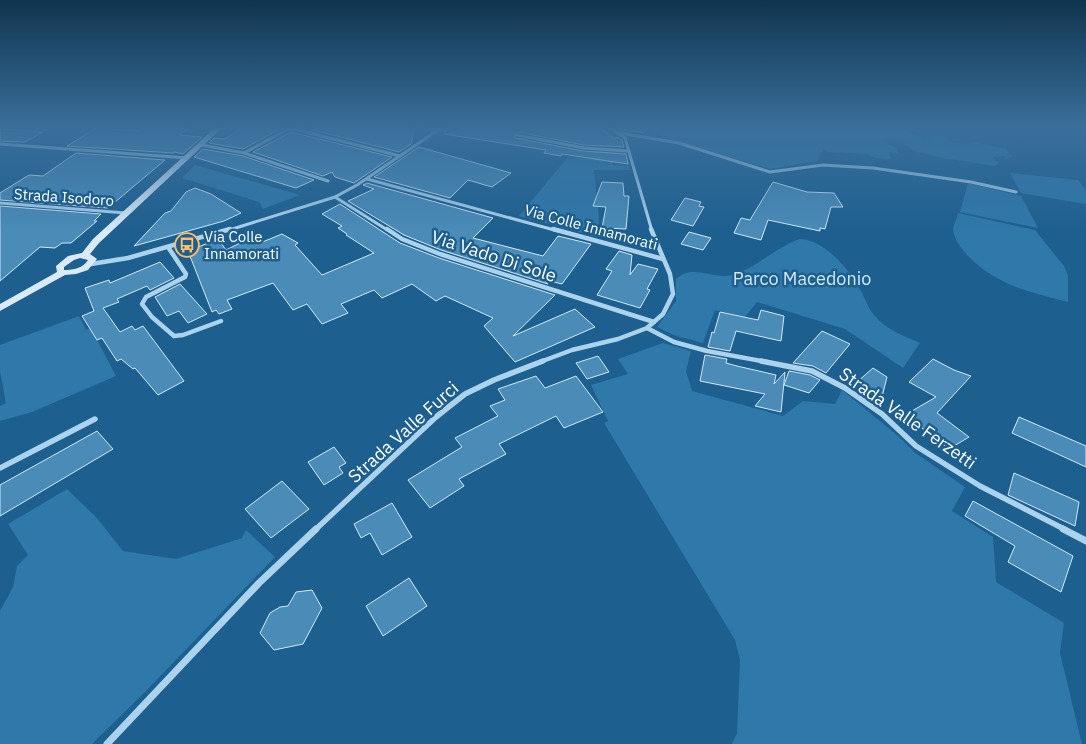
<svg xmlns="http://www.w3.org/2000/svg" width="1086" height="744" viewBox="0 0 1086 744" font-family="'IBM Plex Sans',sans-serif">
<rect width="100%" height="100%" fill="#1d5f8f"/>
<g fill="#2e78aa">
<path d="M655,126H899L923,139C935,135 944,133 953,143L970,144L974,142L1007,149L1008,153L1013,156L1006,159L1004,156L993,157L999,163L995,166L943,158L913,151L900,141L887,140L888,144L897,148L898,153L889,152L891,159L875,158L867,154L828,152L824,149L817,161L770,169L651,133Z"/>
<polygon points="597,150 626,152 627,160 613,159 613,165 629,166 630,170 594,170 599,220 598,237 519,216 568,157 594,159"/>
<polygon points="195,165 300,195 263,209 259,202 182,178"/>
<polygon points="1010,173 1078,180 1086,190 1086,204 1021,193"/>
<polygon points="968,183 1021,196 1038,228 960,212"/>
<path d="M958,213L1035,230L1064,266L1068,276V302C1029,292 996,285 967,255C961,248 953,238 953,228C954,224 957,218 958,213Z"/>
<path d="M800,239C825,240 850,270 861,291C865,298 868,308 874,315C885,329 904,336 920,343L903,368L845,329L757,302L745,317L715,310L703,343L676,336L657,327L676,301V279C692,263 714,280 732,275C757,268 775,247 800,239Z"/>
<polygon points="79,316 86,330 91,328 116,376 32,412 0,421 0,406 6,403 0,371 0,345"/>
<polygon points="663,343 691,351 686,371 692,391 783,416 803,401 835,404 842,390 897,435 914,452 965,487 952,511 993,537 996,582 1064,623 1060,653 1082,744 732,744 737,733 740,660 735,640 604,423 608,421 591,385 628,374 618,359"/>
<polygon points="67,489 97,518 123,551 176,559 242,538 246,530 275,557 145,692 92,744 0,744 0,611 13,587 17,566 28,555 8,524"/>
</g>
<g fill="#4a8bb8" stroke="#d2e9f9">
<polygon points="143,126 190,126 180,135 202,137 183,154 175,152 173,153 67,146 96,128 139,131"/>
<polygon points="244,126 286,126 243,149 209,143 214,138 225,139"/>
<polygon points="298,126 415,126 411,144 399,152"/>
<polygon points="447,126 597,126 615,139 617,137 622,140 624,147 584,145 518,132 514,136 516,138 583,151 626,154 628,164 562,154 561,156 544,153 546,150 444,134"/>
<polygon points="627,126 649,126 643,133 624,130"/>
<polygon points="0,129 43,132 25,142 0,141"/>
<polygon points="291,132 392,157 354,183 335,177 332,172 323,176 253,152"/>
<polygon points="419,147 511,173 492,187 468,180 450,198 374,177"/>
<polygon points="203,149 243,156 314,180 296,188 194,157"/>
<polygon points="76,153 165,160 108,208 0,200 0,193 29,175 43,176"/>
<polygon points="602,182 623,183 624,196 629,196 626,229 602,228 606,207 593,206"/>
<polygon points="773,182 807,192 834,193 843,207 831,207 825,229 820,228 820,231 768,220 761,240 734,233 741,218 750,220"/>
<polygon points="367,183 493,218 473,238 504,246 543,256 558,236 591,244 562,284 542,279 548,284 441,250 404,235 348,201 374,189 363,185"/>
<polygon points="195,188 211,194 241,213 224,221 134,246 165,213 171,211 186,192"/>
<polygon points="685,198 701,202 699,206 704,207 693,226 671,220"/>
<polygon points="340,204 400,243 439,258 555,295 513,336 575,309 595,327 515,362 484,326 493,318 445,296 436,301 412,284 382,298 374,290 341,304 348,313 322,324 307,304 293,310 273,283 227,300 232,309 219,314 216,310 212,312 188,251 218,239 226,250 256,235 260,243 282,234 298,243 295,245 322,275 374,253 346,235 347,234 338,228 342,226 322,214"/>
<polygon points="0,206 101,214 94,221 97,221 71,243 62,243 55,248 40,247 0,281"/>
<polygon points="689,232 711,238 703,250 681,244"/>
<polygon points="619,251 632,255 630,275 638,264 658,269 647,289 650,290 640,308 597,295 612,271 606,269"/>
<polygon points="160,262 174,278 150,290 147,286 117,299 119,302 103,308 120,332 132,326 135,330 143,326 184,381 158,395 135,368 133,369 121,359 117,361 102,338 97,340 82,316 94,311 85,288 109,280 110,283"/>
<polygon points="180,284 207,314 188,323 179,311 167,316 155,297"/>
<polygon points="761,310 784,316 781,341 736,331 730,351 708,347 712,332 714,333 720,312 758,320"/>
<polygon points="822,331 850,344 826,373 813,366 793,363"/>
<polygon points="705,355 727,359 726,363 737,366 776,375 774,384 785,372 781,412 755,406 765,394 700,381"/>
<polygon points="598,356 609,372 587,379 576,363"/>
<polygon points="933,359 954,370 971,376 937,413 969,437 949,449 905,415 936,397 909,382"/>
<polygon points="873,368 887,377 882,397 857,382"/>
<polygon points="789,371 810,375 820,380 809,393 784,385"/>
<polygon points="536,376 545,388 576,376 603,412 564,428 556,416 499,444 506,454 459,479 464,486 430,508 408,480 462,447 455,438 498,416 490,406 505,400 498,389"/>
<polygon points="1019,417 1086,446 1086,467 1012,433"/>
<polygon points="97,431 113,449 0,516 0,485"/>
<polygon points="334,447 346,463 339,467 343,473 324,485 308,462"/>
<polygon points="1014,473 1079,502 1075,526 1008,495"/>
<polygon points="282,481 309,509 271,538 245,509"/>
<polygon points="973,501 1073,556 1061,592 1008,562 1015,546 965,516"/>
<polygon points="392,503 412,537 382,555 370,533 361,538 354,524"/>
<polygon points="409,578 427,606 383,636 366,606"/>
<polygon points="312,590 322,608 303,644 274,650 260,633 270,613 280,607 288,606 296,592"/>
</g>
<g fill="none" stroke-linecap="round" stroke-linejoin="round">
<g stroke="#acd3ed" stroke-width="3">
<polyline points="424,126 439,130"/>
<polyline points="608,126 625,138 652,231"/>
<polyline points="290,128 400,156"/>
<polyline points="620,133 679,143 770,172 823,165 873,168 971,182 1016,192"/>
<polyline points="517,135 584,148 629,151"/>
<polyline points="0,144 188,158"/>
<polyline points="202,145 244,153 328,181"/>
<polyline points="244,153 292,127"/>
<polyline points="367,179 558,231"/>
<polyline points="335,197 389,231"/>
<polyline points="0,203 126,213"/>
<polyline points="226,231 335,197 357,185 444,126"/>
</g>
<g stroke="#acd3ed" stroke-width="4.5">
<polyline points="387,229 402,239 440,254 654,322"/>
<polyline points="553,229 663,259"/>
<polyline points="168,247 186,274 185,277 146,297 142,304 152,317 174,336 183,335 221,321"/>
<polyline points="91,264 128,258 230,229"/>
<polyline points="647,328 674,342 707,351 767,362"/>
<polyline points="540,362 572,350 618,339 647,328 663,314 673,294 670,274 651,229"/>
</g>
<g stroke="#acd3ed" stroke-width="5.5">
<polyline points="761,361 812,371 845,388 882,414 916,446 980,486 1066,530"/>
<polyline points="0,468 95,419"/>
<polyline points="315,530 436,417 465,394 494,380 543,361"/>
</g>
<g stroke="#acd3ed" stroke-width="7">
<polyline points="1063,529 1086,541"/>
<polyline points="107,744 259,583 316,529"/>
</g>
<path fill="#d9ebfa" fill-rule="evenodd" d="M217,126H224L99,243L90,254L97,259L88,270L76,274L65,275L0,311V304L57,272L56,266L68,256L82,253L93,239ZM80,258L88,260C83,268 74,270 64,270V267L74,260Z"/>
</g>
<linearGradient id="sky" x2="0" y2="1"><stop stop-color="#10344f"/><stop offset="0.55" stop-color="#3a6f9b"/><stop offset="1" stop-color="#3a6f9b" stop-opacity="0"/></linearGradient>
<rect width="1086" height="231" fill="url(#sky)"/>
<defs>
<g id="bus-ring" transform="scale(1.25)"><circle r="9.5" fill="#1d5f8f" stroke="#fcbe6b" stroke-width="1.5"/><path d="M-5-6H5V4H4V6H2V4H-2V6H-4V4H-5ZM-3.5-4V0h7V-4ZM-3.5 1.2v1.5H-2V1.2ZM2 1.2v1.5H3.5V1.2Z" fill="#fcbe6b"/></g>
</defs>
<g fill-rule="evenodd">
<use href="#bus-ring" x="187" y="245"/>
</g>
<g text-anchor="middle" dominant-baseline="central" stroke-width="5" stroke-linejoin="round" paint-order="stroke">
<g font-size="15" fill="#fff" stroke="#1d5f8f">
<text transform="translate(64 197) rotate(4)">Strada Isodoro</text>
<text transform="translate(591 227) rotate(15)">Via Colle Innamorati</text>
</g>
<g font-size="15" fill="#fff" stroke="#1d5f8f" text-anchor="start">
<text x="204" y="236">Via Colle<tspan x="204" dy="17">Innamorati</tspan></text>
</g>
<g font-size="18" fill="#fff" stroke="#1d5f8f">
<text transform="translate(494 256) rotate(18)">Via Vado Di Sole</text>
<text transform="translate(908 418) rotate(35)">Strada Valle Ferzetti</text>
<text transform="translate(403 432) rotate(-42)">Strada Valle Furci</text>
</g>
<g font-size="18" fill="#d2e9f9" stroke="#1d5f8f">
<text x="802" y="278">Parco Macedonio</text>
</g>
</g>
</svg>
